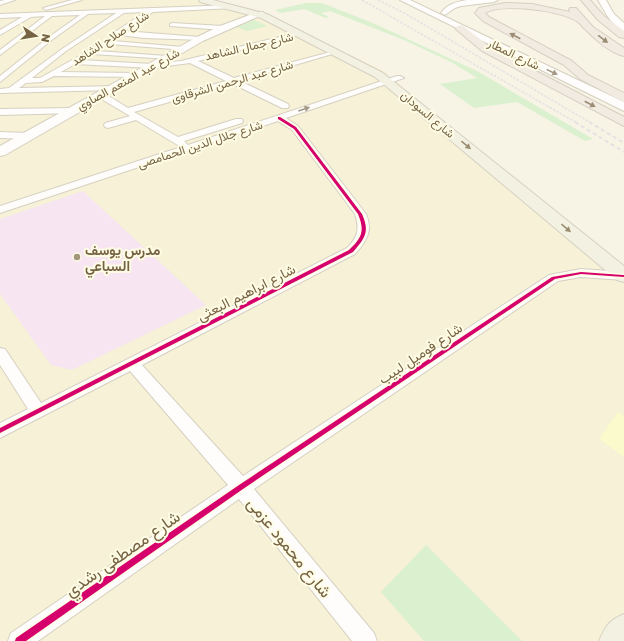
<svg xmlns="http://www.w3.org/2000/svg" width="624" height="641" viewBox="0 0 624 641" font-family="'Golos Text',Vazirmatn,sans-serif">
<rect width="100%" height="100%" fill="#f7f4e5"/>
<polygon fill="#f6f1d7" points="0,0 204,0 256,11 382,70 624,270 624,641 0,641"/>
<polygon fill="#f7e6f1" points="83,191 206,305 72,370 51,365 0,294 0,219"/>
<g fill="#daf0ce">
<polygon points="306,3 322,3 375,24 477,71 593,139 585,141 517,102 474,108 440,84 477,78 451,62 404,40 330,11 321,13 329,17 326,18 304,9 281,13 275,10"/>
<polygon points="254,20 267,26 247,31 237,27"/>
<polygon points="426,545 522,641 424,641 381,592"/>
</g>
<polygon fill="#fafacc" points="618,412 624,416 624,457 599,439"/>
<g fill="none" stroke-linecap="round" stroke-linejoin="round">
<g stroke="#d6d0c1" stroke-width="2">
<g id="street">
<polygon points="5,0 15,0 0,5 0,1"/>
<polygon points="72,0 82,0 46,10 43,8"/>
<path d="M231,5L233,6V8L153,12L124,31L200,37L202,38V40L144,38L119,35L113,41L183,47L186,49L185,50L109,44L98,51L167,56L170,58L169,59L92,54L81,60L152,64L181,61L300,32L303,34L198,61L234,78L334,51L339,52L240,81L288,104L289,106L288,108H282L233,84L134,112L178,137L236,119H242L243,121L242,123L184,141L188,145L397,76H400L404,78L286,118L298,126L366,214C373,231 367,241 355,254L142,365L243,476L549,275L581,269L623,272L624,280L581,277L558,281L254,489L374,633L377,641H352L239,499L38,641H8L11,633L228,485L130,371L0,438V423L28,409L0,365V348L5,349L41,403L347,248C358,237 360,229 355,214L292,130L278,121L0,213V206L181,147L136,120L108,128L105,127L104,125L105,123L130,116L98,97V93H104L128,108L226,81L190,63L152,68L75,64L61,72L136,73L140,75L136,77L54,76L42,82L26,83L19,88L117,86L118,88L114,90L0,93V89L9,88L62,49L116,13L88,14L53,39L0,82V76L49,37L80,15L52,16L0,55V50L45,16L31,17L0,35V30L22,17L0,18V14ZM145,12L115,32L106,41L40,78H32L66,51L124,13Z"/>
<polygon points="172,23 223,26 226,28 223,30 170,26 170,24"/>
<polygon points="72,108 75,109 76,111 75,113 0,115 0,109"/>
<polygon points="0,132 29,133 34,136 29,139 0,138"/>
</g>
</g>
<g stroke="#d5cfbf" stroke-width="2">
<g id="secondary">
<polygon points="400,0 410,0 624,102 624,111"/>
<path d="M467,0H498L494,2L461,6L455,8L445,15L441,13C447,4 456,2 467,0Z"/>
<path d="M598,0H606L614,14L624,23V31C612,27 604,10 598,0Z"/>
<polygon points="257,12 263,12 264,14 203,41 5,155 0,156 0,146 197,37 220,26"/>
</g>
</g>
<g stroke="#d6d0c2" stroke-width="2">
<g id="primary">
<polygon points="199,0 213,0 267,14 383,73 624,266 624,282 617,280 375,77 261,18 200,2"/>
<path d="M624,614V641H599C606,626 608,621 624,614Z"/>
</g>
</g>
<g stroke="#d6d0c2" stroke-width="2">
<g id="highway">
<polygon points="581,0 590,0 604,16 624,31 624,38 619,37 598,20"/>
<path d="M505,3L532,4L570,12L569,10L570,8H576L593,27L624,48V56C610,53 596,40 586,30C583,28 581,24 578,22C561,10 502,3 485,13L489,17L572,61L588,75L624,93V102L580,79L564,65L483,21L475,13L479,8Z"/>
<polygon points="460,25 463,26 490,47 624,117 624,126 482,51 457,30 455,28"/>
</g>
</g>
<use href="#street" fill="#fefdfb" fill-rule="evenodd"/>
<use href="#secondary" fill="#fefdfb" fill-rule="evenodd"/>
<use href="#primary" fill="#f2f1e2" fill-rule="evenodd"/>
<use href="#highway" fill="#f1ebe2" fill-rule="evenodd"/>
<g stroke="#e5e1e3" stroke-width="1.5" stroke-dasharray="2.5 1.5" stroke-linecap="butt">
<polyline points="362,0 577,123"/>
<polyline points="378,0 406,14 591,123"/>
</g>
<g stroke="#e5e1e3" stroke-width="2" stroke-dasharray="4 3" stroke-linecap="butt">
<polyline points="575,122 624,152"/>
<polyline points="589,122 624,143"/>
</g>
<g stroke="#fffce6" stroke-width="3">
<g id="cycleway">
<path d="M278,117H280L296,127L362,214C370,232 365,238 353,252L0,433V428L349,250C362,238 365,231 358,214L294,129L278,119Z"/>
<polygon points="581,272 623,275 624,275 624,277 581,274 555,279 243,489 26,641 15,641 16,638 239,485 552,277"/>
</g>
</g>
<use href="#cycleway" fill="#d6006c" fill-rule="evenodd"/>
</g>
<defs><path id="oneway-solid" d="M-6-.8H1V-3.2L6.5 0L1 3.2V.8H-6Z"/></defs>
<g fill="#9b8c73">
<use href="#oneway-solid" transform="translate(515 36) rotate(-152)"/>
<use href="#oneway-solid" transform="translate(603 39) rotate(37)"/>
<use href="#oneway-solid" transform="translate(590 104) rotate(28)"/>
</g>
<g fill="#a69984">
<use href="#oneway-solid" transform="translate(552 72) rotate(26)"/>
<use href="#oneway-solid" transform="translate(304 109) rotate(-19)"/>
</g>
<g fill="#9b8e73">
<use href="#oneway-solid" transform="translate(466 145) rotate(40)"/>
<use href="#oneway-solid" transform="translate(566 228) rotate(40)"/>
</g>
<circle fill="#a3967c" stroke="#fffce6" stroke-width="1.5" cx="77" cy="257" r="4"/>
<g text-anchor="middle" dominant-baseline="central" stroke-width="4" stroke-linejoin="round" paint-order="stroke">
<g font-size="12" fill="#766344" stroke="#fffce6">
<text transform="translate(110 38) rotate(-33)">شارع صلاح الشاهد</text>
<text transform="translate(249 46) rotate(-13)">شارع جمال الشاهد</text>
<text transform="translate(514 54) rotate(26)">شارع المطار</text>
<text transform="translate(128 79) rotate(-29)">شارع عبد المنعم الصاوي</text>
<text transform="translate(232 81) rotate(-16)">شارع عبد الرحمن الشرقاوى</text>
<text transform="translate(428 114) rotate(40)">شارع السودان</text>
<text transform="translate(200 144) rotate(-18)">شارع جلال الدين الحمامصى</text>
</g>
<g font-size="14" font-weight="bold" fill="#766344" stroke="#fffce6" text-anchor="start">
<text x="85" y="249">مدرس يوسف<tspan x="85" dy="16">السباعي</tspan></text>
</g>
<g font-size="14" fill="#766344" stroke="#fffce6">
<text transform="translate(246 292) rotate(-27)">شارع ابراهيم البعثى</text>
<text transform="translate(420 353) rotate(-34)">شارع فوميل لبيب</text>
</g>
<g font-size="17" fill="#766344" stroke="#fffce6">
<text transform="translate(290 547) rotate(51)">شارع محمود عزمى</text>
<text transform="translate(122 553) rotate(-35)">شارع مصطفى رشدي</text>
</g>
</g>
<g transform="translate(36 36) rotate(102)" stroke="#fffce6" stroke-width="3" paint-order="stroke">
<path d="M0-3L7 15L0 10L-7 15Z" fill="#766344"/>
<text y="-6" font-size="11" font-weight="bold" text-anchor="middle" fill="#766344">N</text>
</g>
</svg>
